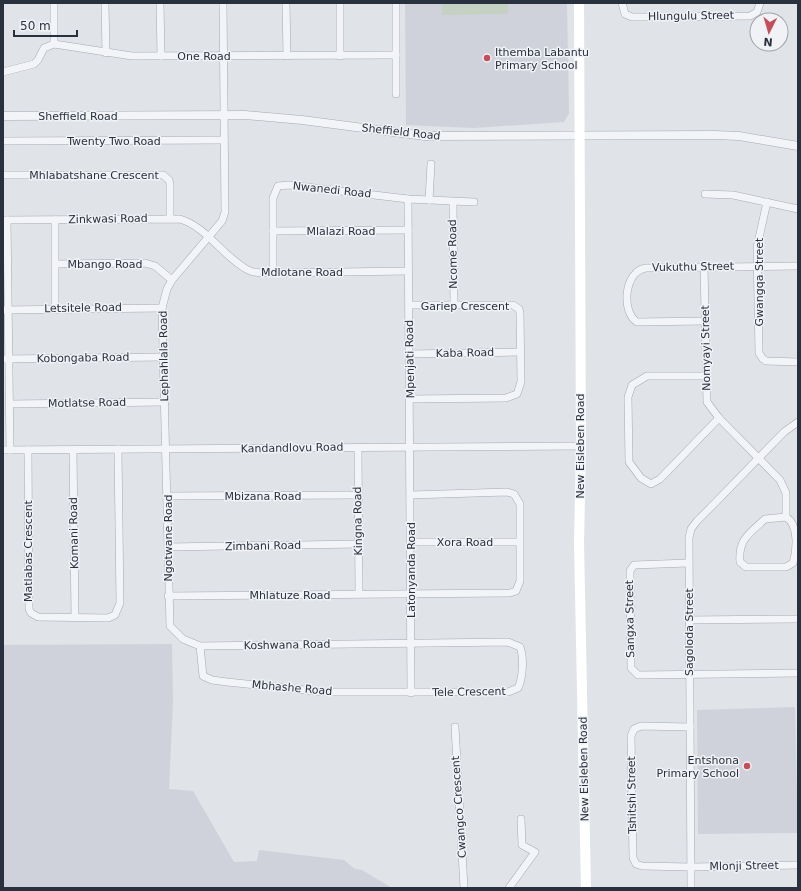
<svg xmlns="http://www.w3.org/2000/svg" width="801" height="891" viewBox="0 0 801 891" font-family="'DejaVu Sans',sans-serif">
<rect width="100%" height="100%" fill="#e0e3e8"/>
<g fill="#cfd2da">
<polygon points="405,3 567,3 569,113 564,122 474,128 406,125"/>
<polygon points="172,644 173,703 169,789 193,791 234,862 257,861 259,850 344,860 355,869 362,870 392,888 3,888 3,645"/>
<polygon points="795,707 798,833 698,834 697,710"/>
</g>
<polygon fill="#c5d1c2" points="442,3 508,3 508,14 442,15"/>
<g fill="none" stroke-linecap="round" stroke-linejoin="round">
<g stroke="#a6aab2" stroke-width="8">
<g id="minor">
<polyline points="54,3 54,44"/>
<polyline points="105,3 106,53"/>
<polyline points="160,3 161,56"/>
<polyline points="286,3 287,56"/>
<polyline points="340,3 340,56"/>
<polyline points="622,3 625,14 632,17 641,17 750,16 757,12 760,3"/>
<polyline points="3,72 34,64 38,60 44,48 54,44 132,56 396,55"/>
<polyline points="396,94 396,3"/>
<polyline points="3,141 224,140"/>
<polyline points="3,175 163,175 169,180 170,184 170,218"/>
<polyline points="705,194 733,195 798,209"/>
<polyline points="408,199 411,693"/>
<polyline points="429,200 431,164"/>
<polyline points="453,202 454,305"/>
<polyline points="767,202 757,247 759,353 763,359 766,361 798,362"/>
<path d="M3,220L180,219C207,227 223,257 248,270C255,274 265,273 273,273L408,271"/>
<polyline points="7,220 10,450"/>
<polyline points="273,231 408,230"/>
<polyline points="56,264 145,263 155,266 172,280"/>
<polyline points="704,266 707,402 719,418 780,480 786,493 786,517"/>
<polyline points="273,273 273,198 278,186 289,185 408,199 474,202"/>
<polyline points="409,305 513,305 519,309 520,313 521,382 517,394 506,398 410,399"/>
<polyline points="55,309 55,220"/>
<polyline points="3,310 162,308"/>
<path d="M705,321L637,322C621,312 624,271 646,268L798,266"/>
<polyline points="409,354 520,352"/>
<polyline points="3,359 163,357"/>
<polyline points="706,376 647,376 632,385 628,397 629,462 641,478 651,484 660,479 719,418"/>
<polyline points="10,404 165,402"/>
<polyline points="358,447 359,594"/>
<polyline points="3,450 581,446"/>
<polyline points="28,450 29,609 31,613 38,617 108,618 115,615 120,603 118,449"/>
<polyline points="73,450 75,617"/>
<polyline points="168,496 358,495"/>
<path d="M786,517C799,525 797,550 793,563L786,567H746L740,562C738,539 750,533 765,519Z"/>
<polyline points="411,542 519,542"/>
<polyline points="168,547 358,544"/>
<polyline points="688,563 634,565 630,571 631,668 638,675 798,673"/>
<polyline points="168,596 510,593 516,591 520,581 520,504 514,494 507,492 411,495"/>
<polyline points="689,620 798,619"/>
<path d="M200,646L203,676L212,680L227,682L325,692H508L518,688C523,678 524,657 520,647L508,642L200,646L183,639L170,626L162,308L167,289L172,280L222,221L225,212L223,3"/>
<polyline points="455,727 464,888"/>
<polyline points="690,727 641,726 634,729 631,736 633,858 636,864 642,866 691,867 798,865"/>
<polyline points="509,888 535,852 522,845 521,819"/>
<polyline points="691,888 689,538 691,529 697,521 715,503 784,432 798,422"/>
</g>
</g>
<g stroke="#a6aab2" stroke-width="9">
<polyline id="tertiary" points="3,116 245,115 302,120 425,136 715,135 739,136 798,146"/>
</g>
<use href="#minor" stroke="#f3f4f7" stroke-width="7"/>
<use href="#tertiary" stroke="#f3f4f7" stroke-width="8"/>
<polyline stroke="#fff" stroke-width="10" points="579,3 581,446 579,543 586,888"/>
</g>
<g fill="#c34f5b" stroke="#f0f2f6" stroke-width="1.5">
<circle cx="487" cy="58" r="4"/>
<circle cx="747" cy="766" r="4"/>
</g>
<g text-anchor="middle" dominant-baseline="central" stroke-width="3" stroke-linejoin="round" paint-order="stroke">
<g font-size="11" fill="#2a313e" stroke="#f0f2f6">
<text transform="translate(691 16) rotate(-1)">Hlungulu Street</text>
<text x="204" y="56">One Road</text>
<text x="78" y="116">Sheffield Road</text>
<text transform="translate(401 132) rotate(6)">Sheffield Road</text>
<text x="114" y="141">Twenty Two Road</text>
<text x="94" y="175">Mhlabatshane Crescent</text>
<text transform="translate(332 190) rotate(6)">Nwanedi Road</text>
<text transform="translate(108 219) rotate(-1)">Zinkwasi Road</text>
<text x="341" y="231">Mlalazi Road</text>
<text transform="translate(453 254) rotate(-91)">Ncome Road</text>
<text x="105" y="264">Mbango Road</text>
<text transform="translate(693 267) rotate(-1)">Vukuthu Street</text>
<text x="302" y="272">Mdlotane Road</text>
<text transform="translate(759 282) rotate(-90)">Gwangqa Street</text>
<text x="465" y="306">Gariep Crescent</text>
<text transform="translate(83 308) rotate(-1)">Letsitele Road</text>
<text transform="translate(706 348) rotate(-91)">Nomyayi Street</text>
<text transform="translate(465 353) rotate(-1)">Kaba Road</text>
<text transform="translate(164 356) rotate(-91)">Lephahlala Road</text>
<text transform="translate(83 358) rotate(-1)">Kobongaba Road</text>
<text transform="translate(410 359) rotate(-91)">Mpenjati Road</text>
<text transform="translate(87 403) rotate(-1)">Motlatse Road</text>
<text transform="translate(580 446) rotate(-90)">New Eisleben Road</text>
<text transform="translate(292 448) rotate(-1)">Kandandlovu Road</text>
<text x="263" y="496">Mbizana Road</text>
<text transform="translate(358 521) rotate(-91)">Kingna Road</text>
<text transform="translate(74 533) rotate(-91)">Komani Road</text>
<text transform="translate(168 538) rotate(-90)">Ngotwane Road</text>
<text x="465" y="542">Xora Road</text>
<text transform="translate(263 546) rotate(-1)">Zimbani Road</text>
<text transform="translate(28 551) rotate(-90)">Matlabas Crescent</text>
<text transform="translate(411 570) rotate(-90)">Latonyanda Road</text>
<text x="290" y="595">Mhlatuze Road</text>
<text transform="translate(630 619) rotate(-91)">Sangxa Street</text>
<text transform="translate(689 632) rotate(-90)">Sagoloda Street</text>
<text transform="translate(287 645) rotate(-1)">Koshwana Road</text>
<text transform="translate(292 688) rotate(5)">Mbhashe Road</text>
<text transform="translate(469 692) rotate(-1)">Tele Crescent</text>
<text transform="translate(584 769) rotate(-91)">New Eisleben Road</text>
<text transform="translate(632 795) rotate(-91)">Tshitshi Street</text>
<text transform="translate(459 807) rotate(-94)">Cwangco Crescent</text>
<text transform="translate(744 866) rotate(-1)">Mlonji Street</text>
</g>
<g font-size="11" fill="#2a313e" stroke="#f0f2f6" text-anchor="start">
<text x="495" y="52">Ithemba Labantu<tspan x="495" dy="13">Primary School</tspan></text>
<text x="739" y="760" text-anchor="end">Entshona<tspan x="739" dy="13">Primary School</tspan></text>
</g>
</g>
<rect width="801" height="891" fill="none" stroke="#2a313e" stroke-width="8"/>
<g transform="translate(769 32) rotate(185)"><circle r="19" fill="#f0f2f6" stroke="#a1a5ac"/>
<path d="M0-3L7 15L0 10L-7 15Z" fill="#c34f5b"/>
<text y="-6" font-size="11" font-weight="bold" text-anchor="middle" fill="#2a313e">N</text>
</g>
<path d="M14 30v6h63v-6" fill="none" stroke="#2a313e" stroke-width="2"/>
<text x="20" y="30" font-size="12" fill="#2a313e" stroke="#f0f2f6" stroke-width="3" paint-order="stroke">50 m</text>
</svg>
